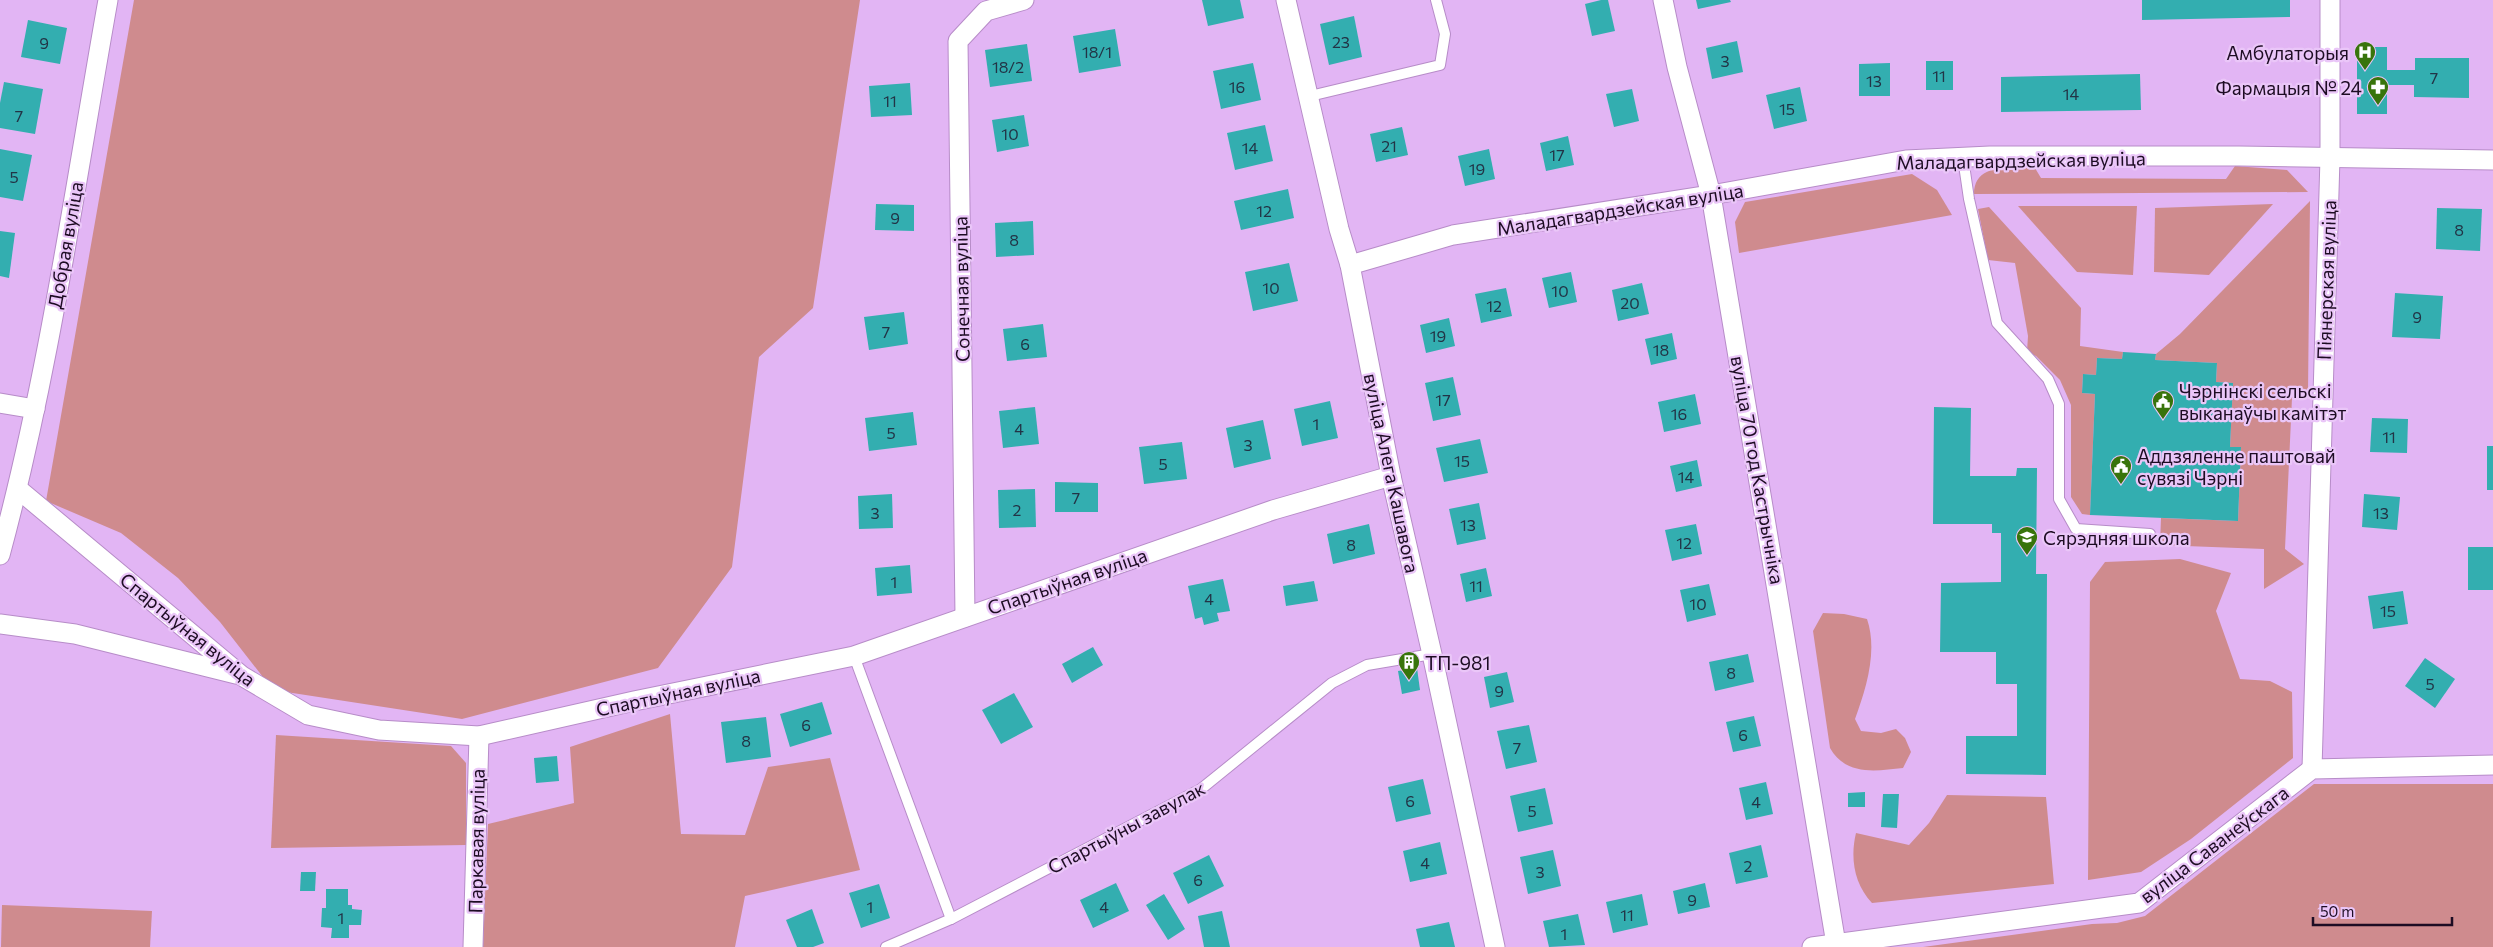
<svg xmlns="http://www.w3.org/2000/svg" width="2493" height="947" viewBox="0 0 2493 947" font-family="Commissioner,sans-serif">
<rect width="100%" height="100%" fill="#e2b5f4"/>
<g fill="#cf8b8e">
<polygon points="134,0 860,0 813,308 759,357 732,567 658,668 462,719 273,690 220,622 178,578 121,533 46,501"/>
<path d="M2235,166L2287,170L2308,192L1974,194C1974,162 2013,168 2035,168L2041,178L2226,179Z"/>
<polygon points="1912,174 1937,190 1952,215 1739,253 1735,222 1745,202"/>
<polygon points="2310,201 2308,393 2292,398 2285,549 2304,564 2264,589 2264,549 2160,545 2161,518 2238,521 2241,448 2230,447 2233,383 2216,382 2217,363 2155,360 2156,354 2180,334"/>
<polygon points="2273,204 2209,275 2154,272 2155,208"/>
<polygon points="2018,206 2137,206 2133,275 2077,272"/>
<polygon points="1989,207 2081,308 2080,346 2123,352 2122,359 2097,358 2096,375 2083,374 2082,393 2095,394 2090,515 2082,514 2071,497 2071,405 2060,380 2036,356 2027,352 2028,336 2015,263 1988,260 1978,209"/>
<polygon points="2180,559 2231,573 2216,611 2240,679 2270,681 2292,692 2293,758 2191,839 2141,872 2088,880 2090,582 2105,562"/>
<path d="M1823,613L1844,614L1867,619C1878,651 1866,689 1855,719L1861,731L1881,733L1896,729L1905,738L1911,752L1903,768C1875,771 1846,776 1830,748L1813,631Z"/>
<polygon points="670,714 681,834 745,835 768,767 830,758 860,870 745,896 735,947 483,947 488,824 574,803 570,747"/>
<polygon points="276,735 451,746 466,763 466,845 271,848"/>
<polygon points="2314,784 2493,784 2493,947 1923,947 2092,924 2117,923 2145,916"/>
<path d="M1947,795L2046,797L2054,884L1872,903C1854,884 1850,858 1856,833L1909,845L1929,823Z"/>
<polygon points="2,905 152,911 150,947 1,947"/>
</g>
<g fill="#33aeb0">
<polygon points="1202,0 1240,0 1244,18 1208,26"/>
<polygon points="1601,0 1608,0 1615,31 1592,36 1585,4"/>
<polygon points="1696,0 1730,0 1731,2 1698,9"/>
<polygon points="2142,0 2290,0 2290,17 2142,20"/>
<polygon points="1354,16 1362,57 1329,65 1320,24"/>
<polygon points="28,20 67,28 60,64 21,57"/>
<polygon points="1115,29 1121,66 1079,73 1073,36"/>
<polygon points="1737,41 1743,72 1712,79 1706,48"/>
<polygon points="1027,44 1032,81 990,87 985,50"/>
<polygon points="2357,47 2387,47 2387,70 2415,70 2415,58 2469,58 2469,98 2414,97 2414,85 2387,85 2387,114 2357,114"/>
<rect x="1926" y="61" width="27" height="29"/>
<polygon points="1253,63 1261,100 1221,109 1213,71"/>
<polygon points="1890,63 1890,96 1859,96 1859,64"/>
<polygon points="2140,74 2141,110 2001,112 2001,77"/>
<polygon points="4,82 43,89 35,134 0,128 0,103"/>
<polygon points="910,83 912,115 871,117 869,86"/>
<polygon points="1800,87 1807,121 1774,129 1766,95"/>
<polygon points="1632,89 1639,121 1614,127 1606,94"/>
<polygon points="1024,115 1029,146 997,152 992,120"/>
<polygon points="1265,125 1273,161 1235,170 1227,133"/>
<polygon points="1402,127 1408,155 1376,162 1370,134"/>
<polygon points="1568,136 1574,165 1546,171 1540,143"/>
<polygon points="0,149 32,155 23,201 0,197"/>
<polygon points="1489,149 1495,179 1465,186 1458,156"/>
<polygon points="1288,189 1294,218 1241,230 1234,201"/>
<polygon points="876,204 914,205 914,231 875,230"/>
<polygon points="2437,208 2482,209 2480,251 2436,249"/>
<polygon points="1033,221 1034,255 996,257 995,223"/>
<polygon points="0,231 15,233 9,278 0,276"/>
<polygon points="1289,263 1298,301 1253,311 1245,272"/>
<polygon points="1571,272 1577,302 1549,308 1542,278"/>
<polygon points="1642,283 1649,314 1618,321 1612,290"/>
<polygon points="1506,288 1512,316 1481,323 1475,294"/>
<polygon points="2395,293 2443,296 2440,339 2392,337"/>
<polygon points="904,312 908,344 869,350 864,317"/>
<polygon points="1449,318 1455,346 1426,353 1420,325"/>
<polygon points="1043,324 1047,357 1007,361 1003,329"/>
<polygon points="1672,333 1677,359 1651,365 1645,339"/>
<polygon points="2123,352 2156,354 2155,360 2217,363 2216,382 2233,383 2230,447 2241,447 2238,521 2090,515 2095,394 2082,393 2083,374 2096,375 2097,358 2122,359"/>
<polygon points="1453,377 1461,415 1433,421 1425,383"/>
<polygon points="1695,394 1701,424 1664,432 1658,402"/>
<polygon points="1330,401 1338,438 1302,446 1294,409"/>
<polygon points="1035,407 1039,444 1003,448 999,411"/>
<polygon points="1934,407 1971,408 1970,476 2016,476 2017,468 2037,468 2036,574 2047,574 2046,775 1966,774 1966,736 2017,736 2017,684 1996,684 1996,652 1940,652 1941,583 2001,582 2001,533 1992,533 1992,524 1933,524"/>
<polygon points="913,412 917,445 869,451 865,418"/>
<polygon points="2372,418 2408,419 2407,453 2370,452"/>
<polygon points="1263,420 1271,459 1234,468 1226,428"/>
<polygon points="1480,439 1488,473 1444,482 1436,448"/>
<polygon points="1182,442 1187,479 1144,484 1139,447"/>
<rect x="2487" y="446" width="6" height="44"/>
<polygon points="1697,460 1702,486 1676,492 1670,466"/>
<polygon points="1055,482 1098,483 1098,512 1055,512"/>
<polygon points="1035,489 1036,527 999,528 998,490"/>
<polygon points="892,494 893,528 859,529 858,496"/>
<polygon points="2364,494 2400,497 2397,530 2362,527"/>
<polygon points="1479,503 1486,539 1457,545 1449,509"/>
<polygon points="1369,524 1375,554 1333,564 1327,534"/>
<polygon points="1696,524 1702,554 1672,561 1665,530"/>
<rect x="2468" y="547" width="25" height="43"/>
<polygon points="910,565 912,593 877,596 875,568"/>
<polygon points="1486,568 1492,596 1466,602 1460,574"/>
<polygon points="1223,579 1230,611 1217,613 1219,621 1204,625 1202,617 1195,619 1188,586"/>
<polygon points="1314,581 1318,601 1286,606 1283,586"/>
<polygon points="1709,584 1716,615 1687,622 1680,590"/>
<polygon points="2403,591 2408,624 2373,629 2368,596"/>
<polygon points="1093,647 1103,665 1072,683 1062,664"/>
<polygon points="1748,654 1754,682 1715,691 1709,662"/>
<polygon points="2425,658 2455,679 2435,708 2405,686"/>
<polygon points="1417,668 1420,690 1402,694 1398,671"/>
<polygon points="1507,672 1514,702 1490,708 1484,677"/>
<polygon points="1014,693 1033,727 1001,744 982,710"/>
<polygon points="822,702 832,734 790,747 780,714"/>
<polygon points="1754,716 1761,746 1733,752 1726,722"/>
<polygon points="766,717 771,757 726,763 721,722"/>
<polygon points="1529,725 1537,762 1506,769 1497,731"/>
<polygon points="557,756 559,781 536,783 534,758"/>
<polygon points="1423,779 1431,814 1396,822 1388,787"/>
<polygon points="1766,782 1773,814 1746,820 1739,788"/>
<polygon points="1545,788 1553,824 1518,832 1510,796"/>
<polygon points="1865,792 1865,807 1848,807 1848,793"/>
<polygon points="1883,794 1899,794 1897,828 1881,827"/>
<polygon points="1440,842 1447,874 1410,882 1403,851"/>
<polygon points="1761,845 1768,877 1736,884 1729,853"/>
<polygon points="1553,850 1561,886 1528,894 1520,857"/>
<polygon points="1209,855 1224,886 1188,904 1173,873"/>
<polygon points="301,872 316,872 315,891 300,891"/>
<polygon points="1116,883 1129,911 1093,928 1080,900"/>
<polygon points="1705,883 1710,907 1678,914 1673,891"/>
<polygon points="879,884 890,918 861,928 849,893"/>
<polygon points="326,889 348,889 348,905 352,905 352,909 362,910 361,925 349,925 349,938 331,938 332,928 321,927 322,908 326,908"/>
<polygon points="1164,894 1185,929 1168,940 1146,905"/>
<polygon points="1642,894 1648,925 1613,933 1606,902"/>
<polygon points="812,909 824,943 813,947 797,947 786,920"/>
<polygon points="1222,911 1230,947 1204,947 1198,916"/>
<polygon points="1578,914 1585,945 1549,947 1543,921"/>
<polygon points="1449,922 1455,947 1420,947 1416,929"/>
</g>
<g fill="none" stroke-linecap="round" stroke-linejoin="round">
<g stroke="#b78cc8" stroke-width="12">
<g id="lane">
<polyline points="1310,96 1440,65 1445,34 1436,0"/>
<polyline points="1963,158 1969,199 1997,323 2048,379 2059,404 2059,499 2076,529 2150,534"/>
<polyline points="854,656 951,919"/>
<polyline points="886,947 951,919 1201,789 1332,683 1367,665 1432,654"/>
</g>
</g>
<g stroke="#b78cc8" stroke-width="21">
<g id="street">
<polyline points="1286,0 1339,229 1350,265 1391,476 1432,654 1495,947"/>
<polyline points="1663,0 1677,67 1711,195 1836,944"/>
<polyline points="1350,265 1453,235 1711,195 1906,160 1990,156 2239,156 2493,160"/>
<polyline points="0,403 35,409"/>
<polyline points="18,489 242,676 308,715 379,730 479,736 634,701 854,656 1273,510 1391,476"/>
<path d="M0,555C49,374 75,185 108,0"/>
<polyline points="965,617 958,41 986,11 1024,0"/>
<polyline points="0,624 75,634 236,674"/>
<polyline points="2312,769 2330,158 2330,0"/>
<polyline points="473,947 479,736"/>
<polyline points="1812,947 2139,903 2312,769 2493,765"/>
</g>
</g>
<use href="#lane" stroke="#fff" stroke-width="10"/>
<use href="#street" stroke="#fff" stroke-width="19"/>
</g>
<defs>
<g id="hospital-pin" transform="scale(1.125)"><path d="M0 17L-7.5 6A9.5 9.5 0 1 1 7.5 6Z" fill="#38740b" stroke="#eac6f8"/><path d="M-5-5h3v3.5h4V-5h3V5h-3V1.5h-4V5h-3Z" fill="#fff"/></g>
<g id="pharmacy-pin" transform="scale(1.125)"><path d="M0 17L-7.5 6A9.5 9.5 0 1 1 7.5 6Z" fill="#38740b" stroke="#eac6f8"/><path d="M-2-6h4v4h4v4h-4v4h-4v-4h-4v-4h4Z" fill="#fff"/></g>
<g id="civic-pin" transform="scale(1.125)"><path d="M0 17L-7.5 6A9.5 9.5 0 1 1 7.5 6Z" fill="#38740b" stroke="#eac6f8"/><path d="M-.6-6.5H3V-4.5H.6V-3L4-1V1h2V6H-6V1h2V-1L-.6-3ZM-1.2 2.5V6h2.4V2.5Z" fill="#fff"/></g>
<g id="school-pin" transform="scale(1.125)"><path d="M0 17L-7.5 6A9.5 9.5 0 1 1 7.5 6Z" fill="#38740b" stroke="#eac6f8"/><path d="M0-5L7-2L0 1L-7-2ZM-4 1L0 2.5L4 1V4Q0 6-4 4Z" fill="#fff"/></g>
<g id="building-pin" transform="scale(1.125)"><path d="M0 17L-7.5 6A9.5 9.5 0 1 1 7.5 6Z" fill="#38740b" stroke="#eac6f8"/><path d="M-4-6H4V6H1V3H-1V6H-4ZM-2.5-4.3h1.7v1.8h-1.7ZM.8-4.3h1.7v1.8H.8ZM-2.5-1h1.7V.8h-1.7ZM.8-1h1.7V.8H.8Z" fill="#fff"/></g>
</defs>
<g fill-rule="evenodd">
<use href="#hospital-pin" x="2365" y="52"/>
<use href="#pharmacy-pin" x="2378" y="87"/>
<use href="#civic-pin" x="2163" y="401"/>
<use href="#civic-pin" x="2121" y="466"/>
<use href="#school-pin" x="2027" y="537"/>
<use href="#building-pin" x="1409" y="662"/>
</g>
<g text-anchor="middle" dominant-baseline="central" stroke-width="4.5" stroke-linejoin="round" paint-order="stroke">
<g font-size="16" fill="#223446">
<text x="1341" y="41">23</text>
<text x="44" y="42">9</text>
<text x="1097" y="51">18/1</text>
<text x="1725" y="60">3</text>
<text x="1008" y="66">18/2</text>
<text x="1939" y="75">11</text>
<text x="2434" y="77">7</text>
<text x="1874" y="80">13</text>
<text x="1237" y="86">16</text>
<text x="2071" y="93">14</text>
<text x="890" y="100">11</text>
<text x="1787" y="108">15</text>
<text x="19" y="115">7</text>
<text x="1010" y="133">10</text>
<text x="1389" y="145">21</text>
<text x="1250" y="147">14</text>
<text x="1557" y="154">17</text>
<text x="1477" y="168">19</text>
<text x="14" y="176">5</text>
<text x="1264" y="210">12</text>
<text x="895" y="217">9</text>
<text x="2459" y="229">8</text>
<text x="1014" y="239">8</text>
<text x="1271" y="287">10</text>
<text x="1560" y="290">10</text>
<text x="1630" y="302">20</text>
<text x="1494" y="305">12</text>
<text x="2417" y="316">9</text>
<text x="886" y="331">7</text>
<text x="1438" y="335">19</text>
<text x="1025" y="343">6</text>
<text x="1661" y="349">18</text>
<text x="1443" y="399">17</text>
<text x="1679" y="413">16</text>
<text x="1316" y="423">1</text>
<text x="1019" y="428">4</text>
<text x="891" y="432">5</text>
<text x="2389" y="436">11</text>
<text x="1248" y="444">3</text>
<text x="1462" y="460">15</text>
<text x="1163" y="463">5</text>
<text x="1686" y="476">14</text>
<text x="1076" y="497">7</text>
<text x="1017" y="509">2</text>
<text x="875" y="512">3</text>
<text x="2381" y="512">13</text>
<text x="1468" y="524">13</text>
<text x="1684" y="542">12</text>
<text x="1351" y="544">8</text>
<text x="894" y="581">1</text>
<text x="1476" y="585">11</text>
<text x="1209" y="598">4</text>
<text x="1698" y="603">10</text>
<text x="2388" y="610">15</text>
<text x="1731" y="672">8</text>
<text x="2430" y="683">5</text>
<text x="1499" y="690">9</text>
<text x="806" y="724">6</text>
<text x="1743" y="734">6</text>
<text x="746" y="740">8</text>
<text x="1517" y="747">7</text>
<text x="1410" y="800">6</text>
<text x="1756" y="801">4</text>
<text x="1532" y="810">5</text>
<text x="1425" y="862">4</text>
<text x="1748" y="865">2</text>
<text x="1540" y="871">3</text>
<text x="1198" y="879">6</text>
<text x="1692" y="899">9</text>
<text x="870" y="906">1</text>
<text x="1104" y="906">4</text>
<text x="1627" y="914">11</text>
<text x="341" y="917">1</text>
<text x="1564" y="933">1</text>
</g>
<g font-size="19" fill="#1d0c23" stroke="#eac6f8" text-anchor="start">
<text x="2349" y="52" text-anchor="end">Амбулаторыя</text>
<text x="2362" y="87" text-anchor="end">Фармацыя № 24</text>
<text x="2179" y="390">Чэрнінскі сельскі<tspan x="2179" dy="22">выканаўчы камітэт</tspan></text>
<text x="2137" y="455">Аддзяленне паштовай<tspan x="2137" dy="22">сувязі Чэрні</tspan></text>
<text x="2043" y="537">Сярэдняя школа</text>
<text x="1425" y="662">ТП-981</text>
</g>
<g font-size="19" fill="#1d0c23" stroke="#eac6f8">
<text transform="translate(2021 160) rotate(-1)">Маладагвардзейская вуліца</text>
<text transform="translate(1620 209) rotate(-9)">Маладагвардзейская вуліца</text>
<text transform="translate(65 245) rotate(-80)">Добрая вуліца</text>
<text transform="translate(2326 280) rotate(-88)">Піянерская вуліца</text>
<text transform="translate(961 289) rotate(-91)">Сонечная вуліца</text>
<text transform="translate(1758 470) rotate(80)">вуліца 70 год Кастрычніка</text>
<text transform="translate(1392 473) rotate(78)">вуліца Алега Кашавога</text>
<text transform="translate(1067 581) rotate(-19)">Спартыўная вуліца</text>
<text transform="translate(188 629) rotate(39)">Спартыўная вуліца</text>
<text transform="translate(678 692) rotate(-12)">Спартыўная вуліца</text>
<text transform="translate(1126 827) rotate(-28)">Спартыўны завулак</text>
<text transform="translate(476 841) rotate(-89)">Паркавая вуліца</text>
<text transform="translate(2214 844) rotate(-37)">вуліца Саванеўскага</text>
</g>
</g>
<path d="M2313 917v8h139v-8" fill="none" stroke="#1d0c23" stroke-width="2.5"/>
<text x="2320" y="917" font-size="15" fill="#1d0c23" stroke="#eac6f8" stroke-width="4" paint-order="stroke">50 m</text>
</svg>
